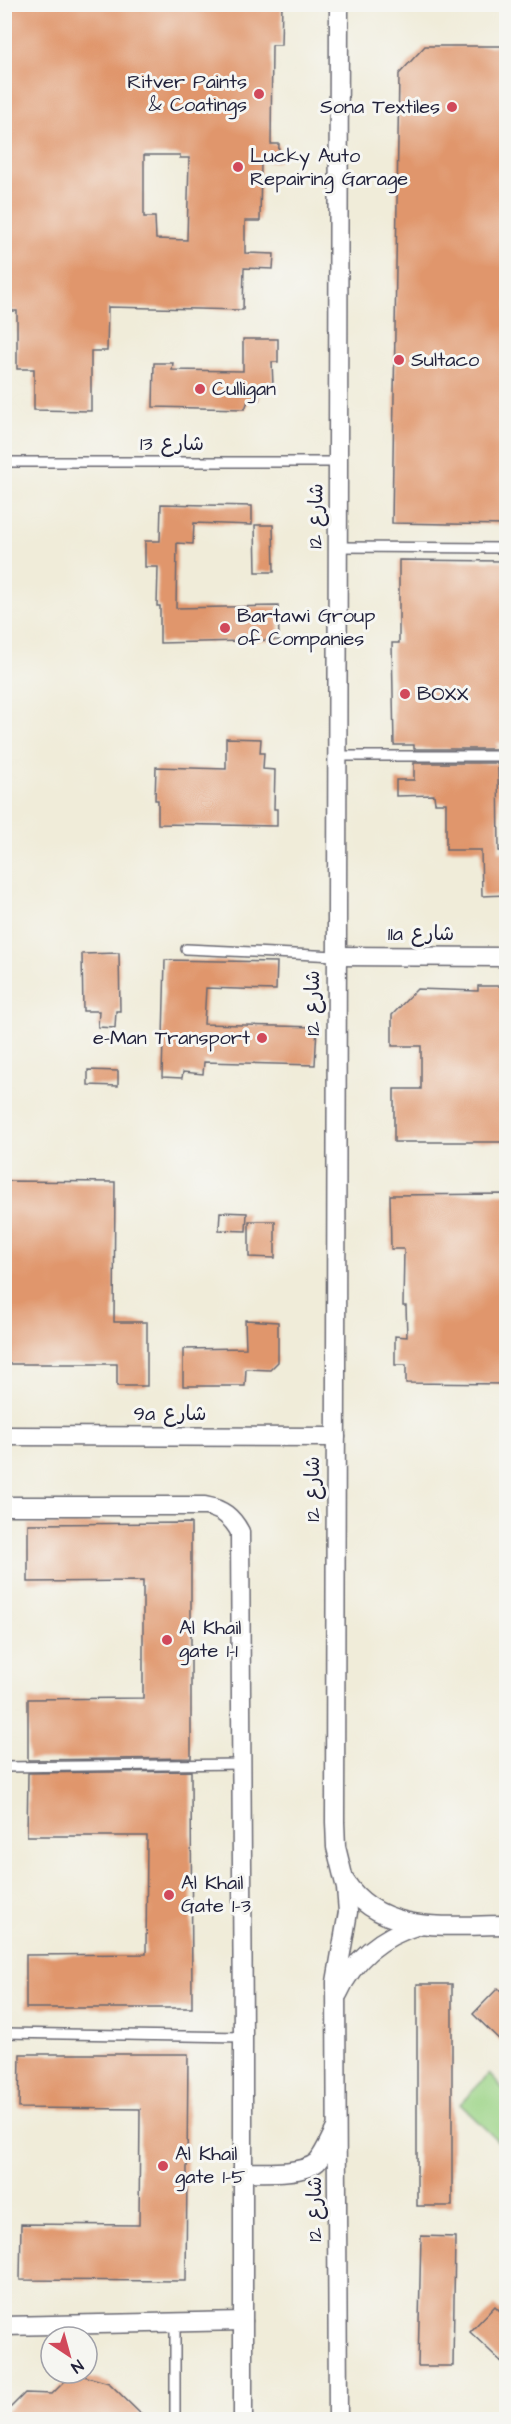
<svg xmlns="http://www.w3.org/2000/svg" width="511" height="2424" viewBox="0 0 511 2424" font-family="'Architects Daughter','Playpen Sans Arabic',sans-serif">
<rect width="100%" height="100%" fill="#f6f6f2"/>
<filter id="ink" filterUnits="userSpaceOnUse"><feTurbulence type="fractalNoise" baseFrequency=".0167" numOctaves="2"/><feDisplacementMap in="SourceGraphic" scale="12" xChannelSelector="R" yChannelSelector="G"/><feConvolveMatrix kernelMatrix="1 2 1 2 8 2 1 2 1" color-interpolation-filters="sRGB"/></filter>
<filter id="wash" filterUnits="userSpaceOnUse"><feTurbulence type="fractalNoise" baseFrequency=".008" numOctaves="4" result="noise"/><feDisplacementMap in="SourceGraphic" scale="24" xChannelSelector="R" yChannelSelector="G"/><feGaussianBlur stdDeviation="1.35" result="paint"/><feColorMatrix in="noise" values="0 0 0 0 0 0 0 0 0 0 0 0 0 0 0 0 0 1.4 0 .05"/><feComposite in="paint" operator="in"/></filter>
<g filter="url(#wash)">
<rect width="100%" height="100%" fill="#f0ecd9"/>
<polygon fill="#9cd487" stroke="#5f7b61" stroke-width="1.5" points="489,2074 506,2092 506,2149 460,2104"/>
<g id="blocks">
<g fill="#e0966c" fill-rule="evenodd">
<path d="M4,4H282L281,45H272L271,144H279L278,162L261,161L260,221H245V253L274,254L273,269L244,268L243,310L108,307L107,351H91V411L34,410V369H17V311H4ZM144,155H180V158H189L187,240L156,239L155,217H144Z"/>
<polygon points="425,46 507,46 507,525 392,523 399,74"/>
<polygon points="243,339 278,339 278,362 272,362 273,385 259,385 259,400 248,401 245,409 153,407 154,363 173,363 172,370 243,371"/>
<polygon points="161,504 252,506 252,525 194,523 193,544 177,543 176,608 278,606 279,640 160,643 160,606 157,606 158,567 145,567 145,541 160,541"/>
<polygon points="255,525 273,525 274,572 256,572"/>
<polygon points="399,560 507,561 507,743 497,743 498,749 414,749 414,745 394,745 392,643 399,643"/>
<polygon points="226,738 261,739 260,753 264,753 263,769 275,770 274,809 277,809 277,826 158,824 158,800 155,800 156,767 226,769"/>
<polygon points="414,763 498,763 499,851 504,851 505,895 482,896 481,850 446,850 446,803 435,803 434,795 396,796 396,780 414,780"/>
<polygon points="119,953 120,1011 116,1011 115,1028 98,1027 99,1011 83,1011 82,954"/>
<polygon points="165,960 277,962 276,990 206,988 204,1024 317,1027 315,1065 204,1062 203,1074 183,1072 182,1078 162,1077"/>
<polygon points="478,986 507,986 507,1142 394,1142 394,1089 421,1089 421,1046 392,1046 392,1015 417,989 478,991"/>
<polygon points="88,1070 118,1071 118,1086 88,1085"/>
<polygon points="4,1181 115,1182 114,1322 147,1322 147,1386 117,1386 117,1364 4,1364"/>
<polygon points="507,1194 507,1384 406,1383 406,1365 395,1365 395,1336 407,1337 406,1306 403,1306 404,1249 391,1249 390,1195"/>
<polygon points="220,1212 247,1213 246,1231 219,1230"/>
<polygon points="249,1221 275,1221 275,1258 249,1257"/>
<polygon points="245,1320 278,1322 278,1362 270,1370 246,1369 245,1386 183,1386 183,1349 246,1348"/>
<polygon points="191,1523 191,1758 28,1760 28,1699 143,1698 143,1581 28,1582 28,1524"/>
<polygon points="191,1771 192,2008 26,2008 26,1955 146,1954 147,1836 27,1836 28,1773"/>
<rect x="417" y="1984" width="35" height="222"/>
<polygon points="498,1988 507,1997 507,2047 473,2014"/>
<polygon points="20,2054 188,2054 186,2281 20,2280 21,2224 139,2225 140,2109 19,2108"/>
<polygon points="421,2236 455,2237 453,2366 418,2366"/>
<polygon points="495,2306 507,2318 507,2367 470,2332"/>
<polygon points="73,2373 109,2383 147,2420 4,2420 4,2414 25,2393 52,2394"/>
</g>
</g>
</g>
<g filter="url(#ink)">
<use href="#blocks" fill-opacity="0" stroke="#6a6972" stroke-width="1.5"/>
<g fill="none" stroke-linecap="round" stroke-linejoin="round">
<g stroke="#6a6972" stroke-width="12">
<g id="lane">
<polyline points="4,462 339,462"/>
<polyline points="338,547 506,548"/>
<polyline points="337,756 506,756"/>
<polyline points="186,949 336,956"/>
<polyline points="4,1767 241,1764"/>
<polyline points="4,2033 243,2037"/>
<polyline points="175,2420 175,2324"/>
</g>
</g>
<g stroke="#6a6972" stroke-width="21">
<g id="street">
<polyline points="336,956 506,957"/>
<polyline points="4,1436 336,1437"/>
<path d="M4,1506H205C222,1509 232,1517 240,1532L243,2037V2420"/>
<path d="M345,1881C381,1936 449,1925 506,1925"/>
<path d="M338,1994C354,1958 382,1936 419,1925"/>
<path d="M242,2172C262,2172 302,2175 317,2162C325,2153 330,2139 336,2128"/>
<polyline points="4,2326 243,2321"/>
<polyline points="338,2420 336,1982 348,1912 346,1888 336,1847 335,1822 339,4"/>
</g>
</g>
<use href="#lane" stroke="#fff" stroke-width="9"/>
<use href="#street" stroke="#fff" stroke-width="18"/>
</g>
</g>
<g fill="#d1495b" stroke="#f6f6f2" stroke-width="2">
<circle cx="259" cy="94" r="6"/>
<circle cx="452" cy="107" r="6"/>
<circle cx="238" cy="167" r="6"/>
<circle cx="399" cy="360" r="6"/>
<circle cx="200" cy="389" r="6"/>
<circle cx="225" cy="628" r="6"/>
<circle cx="405" cy="694" r="6"/>
<circle cx="262" cy="1038" r="6"/>
<circle cx="167" cy="1640" r="6"/>
<circle cx="169" cy="1895" r="6"/>
<circle cx="163" cy="2166" r="6"/>
</g>
<g text-anchor="middle" dominant-baseline="central" stroke-width="6" stroke-linejoin="round" paint-order="stroke">
<g font-size="20" fill="#22223b" stroke="#f6f6f2" text-anchor="start">
<text x="247" y="82" text-anchor="end">Ritver Paints<tspan x="247" dy="23">&amp; Coatings</tspan></text>
<text x="440" y="107" text-anchor="end">Sona Textiles</text>
<text x="250" y="156">Lucky Auto<tspan x="250" dy="23">Repairing Garage</tspan></text>
<text x="411" y="360">Sultaco</text>
<text x="212" y="389">Culligan</text>
<text x="237" y="616">Bartawi Group<tspan x="237" dy="23">of Companies</tspan></text>
<text x="417" y="694">BOXX</text>
<text x="250" y="1038" text-anchor="end">e-Man Transport</text>
<text x="179" y="1628">Al Khail<tspan x="179" dy="23">gate 1-1</tspan></text>
<text x="181" y="1883">Al Khail<tspan x="181" dy="23">Gate 1-3</tspan></text>
<text x="175" y="2154">Al Khail<tspan x="175" dy="23">gate 1-5</tspan></text>
</g>
<g font-size="20" fill="#22223b" stroke="#f6f6f2">
<text x="172" y="444">شارع 13</text>
<text transform="translate(316 516) rotate(-89)">شارع 12</text>
<text x="421" y="934">11a شارع</text>
<text transform="translate(313 1003) rotate(-90)">شارع 12</text>
<text x="170" y="1414">9a شارع</text>
<text transform="translate(313 1489) rotate(-90)">شارع 12</text>
<text transform="translate(315 2209) rotate(-90)">شارع 12</text>
</g>
</g>
<rect width="511" height="2424" fill="none" stroke="#f6f6f2" stroke-width="24"/>
<g transform="translate(69 2355) rotate(144)"><circle r="28" fill="#f6f6f2" stroke="#a1a1a9" stroke-width="1.5"/>
<path d="M0-4.5L10 22L0 15L-10 22Z" fill="#d1495b"/>
<text y="-9" font-size="16" font-weight="bold" text-anchor="middle" fill="#22223b">N</text>
</g>
</svg>
